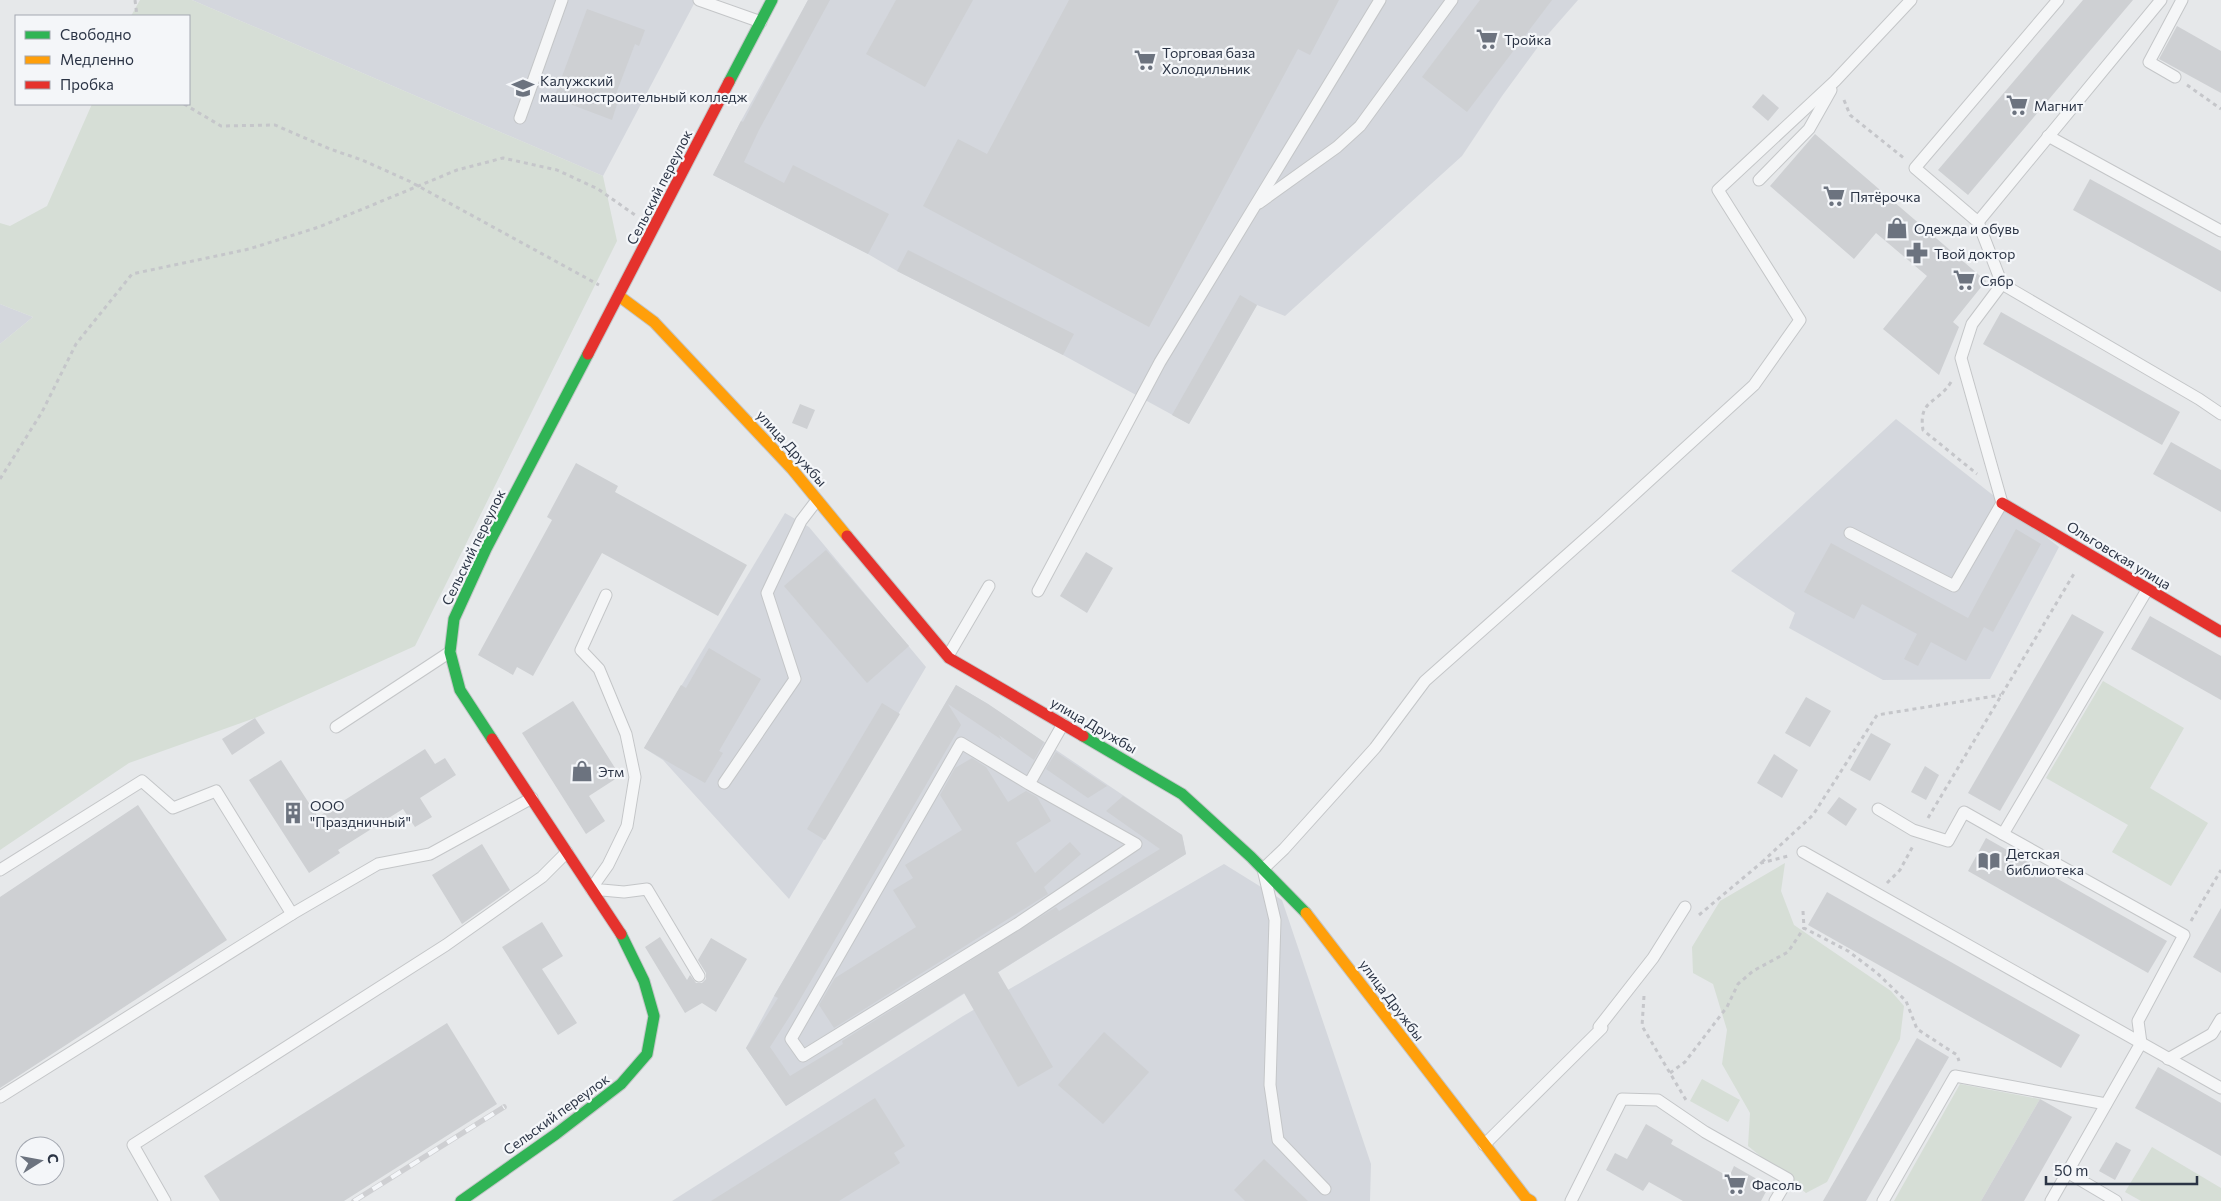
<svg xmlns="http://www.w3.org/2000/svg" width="2221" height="1201" viewBox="0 0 2221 1201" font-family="Commissioner,sans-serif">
<rect width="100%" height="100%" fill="#e6e8ea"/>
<g fill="#d4d7dd">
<polygon points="192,0 696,0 603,176"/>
<polygon points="808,0 1578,0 1543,40 1502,96 1462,156 1285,316 1257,305 1189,424 1063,355 897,271 868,254 713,175 741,121"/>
<polygon points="0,304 33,317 0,344"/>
<polygon points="1896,419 2059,547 1990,679 1883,680 1789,628 1795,613 1731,571"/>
<polygon points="785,513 809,527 926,667 789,899 663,760 644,748"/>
<polygon points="956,685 988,704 1182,835 1186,854 786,1106 746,1048 774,996"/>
<polygon points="1224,864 1282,900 1371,1164 1370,1201 672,1201 963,1016"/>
</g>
<g fill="#d6ded6">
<polygon points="140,0 192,0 603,176 617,241 415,646 255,718 129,763 0,850 0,344 33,317 0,304 0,223 10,226 47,206 92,104 189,104 189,16 131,16"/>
<polygon points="2103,681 2184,728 2150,788 2208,823 2171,886 2112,852 2128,825 2046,778"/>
<polygon points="1785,863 1781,891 1794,925 1891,991 1904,1006 1900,1039 1827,1182 1806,1193 1748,1146 1750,1113 1722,1064 1727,1030 1713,984 1693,973 1692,947 1720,901"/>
<polygon points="1702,1079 1740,1100 1728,1122 1690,1101"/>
<polygon points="1960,1084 2040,1099 1981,1201 1894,1201"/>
<polygon points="2152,1147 2221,1188 2221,1201 2141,1201 2125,1192"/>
</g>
<g fill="#ced0d3">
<polygon points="808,0 830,0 759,130 744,162 784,183 793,165 889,214 868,254 713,175 741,121 743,122"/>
<polygon points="896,0 973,0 925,87 866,54"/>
<polygon points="1069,0 1339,0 1310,55 1298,49 1149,327 923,206 958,139 987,154"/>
<polygon points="1480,0 1552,0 1467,112 1422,77"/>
<polygon points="2083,0 2133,0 1968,195 1938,170"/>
<polygon points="587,9 645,30 639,46 635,44 614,99 618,101 612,120 554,98"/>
<polygon points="2177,26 2221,51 2221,93 2159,59"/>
<polygon points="1763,94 1779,108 1768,121 1752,107"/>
<polygon points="1815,134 1986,281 1953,322 1959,327 1939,375 1883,329 1927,276 1876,233 1854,259 1770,186"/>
<polygon points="2090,179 2221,251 2221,292 2073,210"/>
<polygon points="908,250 1074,334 1063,355 897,271"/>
<polygon points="1240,295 1257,305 1189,424 1172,415"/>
<polygon points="2001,312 2180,412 2162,445 1983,344"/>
<polygon points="800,404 815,410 807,429 792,423"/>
<polygon points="2171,442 2221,470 2221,512 2153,474"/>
<polygon points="576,463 618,486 615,492 747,565 718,616 602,553 533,676 517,667 513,675 478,655 552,520 547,517"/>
<polygon points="2016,529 2041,544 1993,632 1984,627 1966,661 1931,642 1918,666 1904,659 1917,634 1862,604 1854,619 1804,592 1831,543 1968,618"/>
<polygon points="826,550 909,646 867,683 784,586"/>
<polygon points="1086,552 1113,568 1087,613 1060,596"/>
<polygon points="2072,614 2104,632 2000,811 1968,793"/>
<polygon points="2150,616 2221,656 2221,700 2131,649"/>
<polygon points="709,648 761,679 719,751 723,753 705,783 644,748 681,685 686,688"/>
<polygon points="956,685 988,704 1044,742 1034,760 999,735 1002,740 948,704 961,725 795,1008 770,1047 790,1076 843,1044 842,1041 1056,907 1059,911 1160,849 1106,811 1123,796 1182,835 1186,854 998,972 1053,1067 1018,1087 964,993 786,1106 746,1048 778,998 774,996"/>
<polygon points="1806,697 1831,711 1810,747 1785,733"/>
<polygon points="573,701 620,776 589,796 605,821 586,834 522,733"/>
<polygon points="882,703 900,714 825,840 807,829"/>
<polygon points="255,718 265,733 232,755 222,739"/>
<polygon points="1871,733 1891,744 1870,781 1850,770"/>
<polygon points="425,749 435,764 445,758 456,775 420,798 432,817 415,827 403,809 338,850 340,853 309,873 249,780 281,760 318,817"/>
<polygon points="1056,752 1107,786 1088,798 1046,769"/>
<polygon points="1774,754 1798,770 1782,798 1757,783"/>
<polygon points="972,758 986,767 1008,802 1026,791 1037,797 1051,821 1016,843 1035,873 1070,842 1081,854 1044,887 1048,894 834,1028 819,1005 835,978 916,927 893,890 913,878 905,865 962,830 940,795 955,768"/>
<polygon points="1925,766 1939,775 1926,800 1911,792"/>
<polygon points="1839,797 1857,809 1846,826 1827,813"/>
<polygon points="138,805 227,940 0,1088 0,897"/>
<polygon points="1986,838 2167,941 2148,973 1968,871"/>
<polygon points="482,844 510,890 462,924 432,875"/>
<polygon points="1827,892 2080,1035 2061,1068 1808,925"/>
<polygon points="2221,908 2221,973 2193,957"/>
<polygon points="542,922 563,956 542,969 577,1023 558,1035 502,947"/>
<polygon points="660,937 687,980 690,975 696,983 702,983 706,979 706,973 698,960 711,938 747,959 716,1012 702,1003 685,1013 645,947"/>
<polygon points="447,1023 497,1104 344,1201 220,1201 204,1176"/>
<polygon points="1104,1032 1149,1072 1103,1124 1058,1085"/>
<polygon points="1917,1038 1949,1057 1866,1201 1823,1201"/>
<polygon points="2158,1067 2221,1103 2221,1156 2135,1108"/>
<polygon points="875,1098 905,1146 894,1153 900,1163 839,1201 711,1201"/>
<polygon points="2040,1099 2072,1117 2024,1201 1981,1201"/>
<polygon points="1646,1124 1673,1140 1671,1144 1729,1177 1734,1166 1769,1186 1761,1201 1683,1201 1649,1182 1643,1191 1606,1170 1615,1153 1627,1159"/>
<polygon points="2116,1142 2131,1150 2115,1180 2099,1171"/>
<polygon points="1264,1159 1308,1201 1245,1201 1234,1190"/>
</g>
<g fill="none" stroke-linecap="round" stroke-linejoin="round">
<g stroke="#c4c6c8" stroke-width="13">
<g id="lane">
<polyline points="699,0 761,22"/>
<polyline points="2058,0 1915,168 1978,222 2161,0"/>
<polyline points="2175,77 2149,62 2182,0"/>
<polyline points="520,118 562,0"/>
<polyline points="2048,136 2221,231"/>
<polyline points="1759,180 1809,129 1831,90"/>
<polyline points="1259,203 1337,147 1360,126 1452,0"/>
<polyline points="2002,284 2199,399 2221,414"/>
<polyline points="1850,533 1954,586 2002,503 1961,358 1972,324 2002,284 1978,222"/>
<polyline points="1038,591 1160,362 1380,0"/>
<polyline points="606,595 581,650 599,669 626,734 635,777 627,826 608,865 591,889 624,892 647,889 699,976"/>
<polyline points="948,656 989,586"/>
<polyline points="336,727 450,652"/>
<polyline points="724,783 795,679 767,593 801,521 817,500"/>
<polyline points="1029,784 1136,844 1017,924 803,1056 791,1039 961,743 1029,784 1063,724"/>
<polyline points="1878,809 1913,830 1948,841 1964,812 2003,834"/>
<polyline points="1803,852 2221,1088"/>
<polyline points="0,870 142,781 173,808 216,791 292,914"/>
<polyline points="2168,1059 2212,1034 2221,1019"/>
<polyline points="0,1097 292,914 378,864 430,854 532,798"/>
<polyline points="1484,1145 1602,1028 1599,1027 1653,958 1685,907"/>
<polyline points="2067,1172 2116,1201"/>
<polyline points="1325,1189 1278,1140 1270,1085 1275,920 1263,869 1284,849 1375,748 1425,681 1604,522 1754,385 1800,320 1718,190 1835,81 1911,0"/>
<polyline points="165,1201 133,1145 446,945 542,877 567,852"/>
<polyline points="1571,1201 1622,1099 1658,1100 1705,1132 1788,1179 1775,1201"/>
<polyline points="1883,1201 1955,1076 2106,1104"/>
<polyline points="2051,1201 2141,1043 2138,1021 2184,935 2003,834 2147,590"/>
</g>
</g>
<g stroke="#c4c6c8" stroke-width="13">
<g id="fast">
<polyline points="729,82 772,0"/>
<polyline points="1083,736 1182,794 1251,857 1306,913"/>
<polyline points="492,739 460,690 450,652 454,619 486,549 588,354"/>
<polyline points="461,1201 556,1134 621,1084 647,1054 654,1016 644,981 621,934"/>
</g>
</g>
<g stroke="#c4c6c8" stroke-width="13">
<g id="slow">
<polyline points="619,296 654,322 792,469 847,536"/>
<polyline points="1306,913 1526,1198 1531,1201"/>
</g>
</g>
<g stroke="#c4c6c8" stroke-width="13">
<g id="jam">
<polyline points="588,354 729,82"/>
<polyline points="2002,503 2221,632"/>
<polyline points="847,536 949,658 1083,736"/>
<polyline points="492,739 621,934"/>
</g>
</g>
<g stroke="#c5c6ca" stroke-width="3" stroke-dasharray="4 4" stroke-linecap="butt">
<polyline points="135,0 137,16"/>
<polyline points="2187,85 2221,109"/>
<polyline points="1844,100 1850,115 1905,159"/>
<polyline points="184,104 221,126 275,125 330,149 362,160 409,181 599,285"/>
<path d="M1951,382C1938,404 1918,399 1923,430L1977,474"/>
<polyline points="0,479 42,412 76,344 132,274 249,249 319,227 457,170 503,158 557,170 598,189 635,215"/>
<polyline points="1928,818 2075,572"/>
<polyline points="1762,862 1813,815 1877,715 2001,695"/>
<polyline points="1887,883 1900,870 1913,846"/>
<polyline points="1803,911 1804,928 1848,951 1877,973 1906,1001 1917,1029 1957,1055 1959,1061"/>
<polyline points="1699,915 1761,863 1788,856"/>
<polyline points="2191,921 2221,870"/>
<polyline points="1644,996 1642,1026 1686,1100"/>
<polyline points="1670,1073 1685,1062 1727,1007 1738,984 1753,971 1788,952 1804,928"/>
</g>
<use href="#lane" stroke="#f5f6f7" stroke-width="11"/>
<use href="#fast" stroke="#30b455" stroke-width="11"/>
<use href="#slow" stroke="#ff9f0a" stroke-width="11"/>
<use href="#jam" stroke="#e5322d" stroke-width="11"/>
<g stroke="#cecfd2" stroke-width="5.5">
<polyline id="rail" points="354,1201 504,1107"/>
</g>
<use href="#rail" stroke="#f4f6f9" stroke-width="4" stroke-dasharray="11" stroke-linecap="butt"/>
</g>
<defs>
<g id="supermarket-bare" transform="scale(1.725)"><path d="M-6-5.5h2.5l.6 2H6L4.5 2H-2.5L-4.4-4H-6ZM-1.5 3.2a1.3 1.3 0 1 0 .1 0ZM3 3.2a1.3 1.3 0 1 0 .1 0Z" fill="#6c737f" stroke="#f4f6f9" stroke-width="2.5" paint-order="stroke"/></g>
<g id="university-bare" transform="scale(1.725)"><path d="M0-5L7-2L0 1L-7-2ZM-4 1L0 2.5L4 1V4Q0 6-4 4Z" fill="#6c737f" stroke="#f4f6f9" stroke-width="2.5" paint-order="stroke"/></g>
<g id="shop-bare" transform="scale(1.725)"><path d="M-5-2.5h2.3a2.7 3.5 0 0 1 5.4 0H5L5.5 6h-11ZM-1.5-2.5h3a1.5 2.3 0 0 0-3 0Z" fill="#6c737f" stroke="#f4f6f9" stroke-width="2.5" paint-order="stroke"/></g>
<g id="pharmacy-bare" transform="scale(1.725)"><path d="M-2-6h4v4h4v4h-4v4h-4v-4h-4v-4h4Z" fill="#6c737f" stroke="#f4f6f9" stroke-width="2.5" paint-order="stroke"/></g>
<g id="building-bare" transform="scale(1.725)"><path d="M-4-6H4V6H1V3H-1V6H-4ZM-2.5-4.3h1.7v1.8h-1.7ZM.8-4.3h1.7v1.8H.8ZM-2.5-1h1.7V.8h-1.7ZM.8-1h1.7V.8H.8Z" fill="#6c737f" stroke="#f4f6f9" stroke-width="2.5" paint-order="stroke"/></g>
<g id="library-bare" transform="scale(1.725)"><path d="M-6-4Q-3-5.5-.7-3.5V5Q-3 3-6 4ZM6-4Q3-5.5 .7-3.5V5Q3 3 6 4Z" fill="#6c737f" stroke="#f4f6f9" stroke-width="2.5" paint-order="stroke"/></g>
</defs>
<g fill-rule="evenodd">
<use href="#supermarket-bare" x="1487" y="39"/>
<use href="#supermarket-bare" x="1145" y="60"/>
<use href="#university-bare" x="523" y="88"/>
<use href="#supermarket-bare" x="2017" y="105"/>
<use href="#supermarket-bare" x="1834" y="196"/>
<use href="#shop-bare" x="1897" y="228"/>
<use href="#pharmacy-bare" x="1917" y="253"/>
<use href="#supermarket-bare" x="1964" y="280"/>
<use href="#shop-bare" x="582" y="771"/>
<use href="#building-bare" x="293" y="813"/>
<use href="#library-bare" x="1989" y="861"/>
<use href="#supermarket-bare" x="1735" y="1184"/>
</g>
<g text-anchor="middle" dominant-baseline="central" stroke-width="4.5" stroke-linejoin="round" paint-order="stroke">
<g font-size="14" fill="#2b3445" stroke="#f4f6f9" text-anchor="start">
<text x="1504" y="39">Тройка</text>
<text x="1162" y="52">Торговая база<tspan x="1162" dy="16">Холодильник</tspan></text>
<text x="540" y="80">Калужский<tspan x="540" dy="16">машиностроительный колледж</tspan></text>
<text x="2034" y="105">Магнит</text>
<text x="1850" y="196">Пятёрочка</text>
<text x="1914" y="228">Одежда и обувь</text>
<text x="1934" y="253">Твой доктор</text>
<text x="1980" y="280">Сябр</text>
<text x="598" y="771">Этм</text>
<text x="310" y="805">ООО<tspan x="310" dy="16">"Праздничный"</tspan></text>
<text x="2006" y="853">Детская<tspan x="2006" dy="16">библиотека</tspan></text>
<text x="1752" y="1184">Фасоль</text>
</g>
<g font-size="14" fill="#2b3445" stroke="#f4f6f9">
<text transform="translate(659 187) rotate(-63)">Сельский переулок</text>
<text transform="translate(792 448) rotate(48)">улица Дружбы</text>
<text transform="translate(473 547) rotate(-64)">Сельский переулок</text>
<text transform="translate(2119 555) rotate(31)">Ольговская улица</text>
<text transform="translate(1094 725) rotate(30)">улица Дружбы</text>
<text transform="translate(1392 1000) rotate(53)">улица Дружбы</text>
<text transform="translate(556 1114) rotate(-36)">Сельский переулок</text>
</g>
</g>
<rect x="15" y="15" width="175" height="90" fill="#f4f6f9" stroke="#a4a8b1"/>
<rect x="25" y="31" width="25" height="8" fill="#30b455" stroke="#a4a8b1"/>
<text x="60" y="40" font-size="15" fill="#2b3445">Свободно</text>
<rect x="25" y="56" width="25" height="8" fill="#ff9f0a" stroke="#a4a8b1"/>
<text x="60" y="65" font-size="15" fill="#2b3445">Медленно</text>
<rect x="25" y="81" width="25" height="8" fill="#e5322d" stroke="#a4a8b1"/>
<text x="60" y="90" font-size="15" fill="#2b3445">Пробка</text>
<g transform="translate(40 1161) rotate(79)"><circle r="24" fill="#f4f6f9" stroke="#a4a8b1"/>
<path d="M0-4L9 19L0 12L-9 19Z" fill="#6c737f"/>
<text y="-8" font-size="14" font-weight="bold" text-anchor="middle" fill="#2b3445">С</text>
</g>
<path d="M2046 1176v8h151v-8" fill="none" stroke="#2b3445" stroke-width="2.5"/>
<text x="2054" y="1176" font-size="15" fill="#2b3445" stroke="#f4f6f9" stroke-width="4" paint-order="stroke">50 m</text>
</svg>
